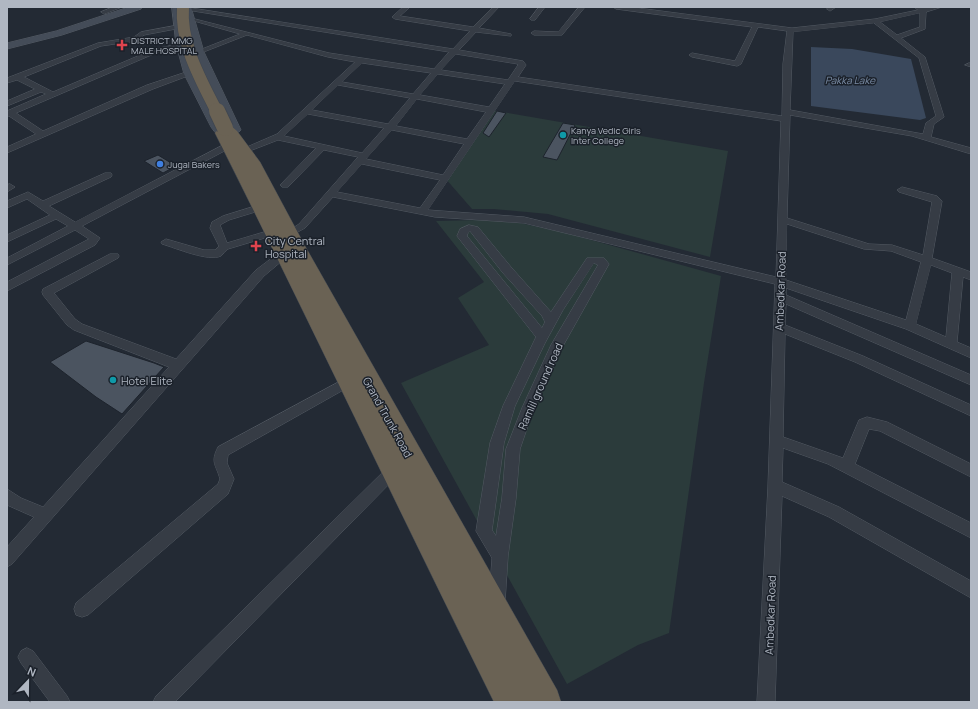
<svg xmlns="http://www.w3.org/2000/svg" width="978" height="709" viewBox="0 0 978 709" font-family="Manrope,sans-serif">
<rect width="100%" height="100%" fill="#232a34"/>
<g fill="#2b3b3b">
<polygon points="491,110 728,151 710,257 548,214 494,209 472,209 445,178"/>
<polygon points="478,220 520,223 566,233 721,276 704,383 669,633 638,645 567,684 401,383 489,345 458,298 484,282 436,221"/>
</g>
<polygon fill="#3a485c" points="811,47 852,49 911,59 926,118 920,120 811,106"/>
<g fill="#4b5460" stroke="#1d232c">
<polygon points="497,111 506,113 489,137 483,133"/>
<polygon points="563,123 575,125 557,160 543,157"/>
<polygon points="158,155 176,166 163,173 144,161"/>
<polygon points="86,341 154,363 164,367 122,414 96,397 50,362"/>
</g>
<g fill="none" stroke-linecap="round" stroke-linejoin="round">
<g stroke="#535a63" stroke-width="1">
<g id="street">
<polygon points="113,7 122,7 104,14 101,12"/>
<path d="M185,7L453,49L470,31L395,19L392,17L403,7H410L400,16L473,27L493,7H499L479,28L511,34V36L476,32L459,50L523,61L526,65L518,77L782,116L783,64L787,31L758,27L741,64L737,66L692,57L689,55L692,53L735,61L752,27L616,9L613,7H630L792,28L875,19L918,10L914,7L924,8L942,7L926,12L925,29L901,38L925,57L944,117L934,124L931,137L971,148V154L912,136L790,115L787,218L869,244L892,245L923,255L932,202L899,192L897,190L902,187L937,196L942,201L932,258L971,272V280L963,277L957,342L971,348V358L906,329L786,288V295L971,375V385L786,304L785,325L863,356L971,405V416L855,362L785,334L783,437L843,458L859,420L867,417L887,422L971,464V477L880,431L869,429L855,464L971,523V538L828,464L783,448L782,482L839,507L971,581V598L829,517L782,496L775,702H757L768,486L775,284L524,223L435,217L333,197L305,228L294,234L287,232L285,230L287,228H293L299,224L358,157L324,150L288,187H282L280,185L282,183L316,148L278,140L247,152H241L240,150L277,134L355,62L328,57L247,35L201,53H197V51L240,34L187,19V17L329,53L434,69L449,52L187,10L185,9ZM920,13V27L897,35L880,22ZM874,23L919,58L936,116L926,123L923,134L790,110L793,32ZM456,54L518,64V65L508,80L441,70ZM362,63L431,73L413,94L342,82ZM438,74L505,84L489,107L420,95ZM515,81L781,121L776,277L524,217L428,210ZM338,85L410,98L388,124L312,110ZM417,99L486,112L467,139L396,126ZM308,114L384,128L362,153L284,136ZM392,130L464,144L443,175L366,159ZM362,164L440,180L420,208L337,192ZM787,224L864,249L891,251L921,262L906,320L786,280ZM931,265L952,273L946,337L916,324Z"/>
<polygon points="539,7 545,7 535,20 531,20 530,19"/>
<polygon points="579,7 585,7 562,35 534,35 531,33 534,31 558,32"/>
<polygon points="829,7 836,7 830,11 827,9"/>
<polygon points="179,25 181,26 181,28 144,35 136,41 101,46 24,77 53,92 152,50 192,40 195,42 156,53 16,113 43,131 147,85 186,72 189,72 193,74 153,89 7,153 7,147 36,134 9,116 7,116 7,111 46,94 41,92 7,106 7,101 35,89 17,80 7,83 7,78 98,43 134,37 141,32"/>
<polygon points="969,63 971,63 971,67 965,65"/>
<polygon points="229,142 232,143 233,145 232,147 82,226 100,238 95,245 7,291 7,282 89,239 75,230 7,265 7,258 68,226 56,219 7,242 7,235 50,215 27,199 7,208 7,201 28,192 43,201 105,173 111,173 112,175 111,177 49,206 75,222"/>
<polygon points="10,184 15,187 7,192 7,185"/>
<path d="M262,204L265,205L267,207L265,209L229,220L220,225L227,243L274,229L278,230L279,232L278,234L228,249C226,251 223,254 221,256C208,262 176,248 162,244L161,242L166,239L204,250H215L219,246L210,228L212,222L223,216Z"/>
<path d="M469,225L478,227L511,267L551,312L587,258H604L609,264L563,346L534,408L520,449L516,498L508,556L505,602L503,608L497,610L491,608L489,602L492,558L476,531L490,443L503,406L536,337L457,236L460,229ZM470,231L503,273L542,316L545,322L542,328L467,236L468,233ZM594,263L598,265L551,345L522,408L506,449L502,498L496,536L492,530L504,443L515,406L545,343L563,310Z"/>
<polygon points="285,250 290,253 289,255 264,276 12,564 7,567 7,547 34,517 7,505 7,489 21,498 43,507 169,367 74,330 67,325 43,295 42,292 43,289 110,254 118,254 119,256 118,258 54,293 75,319 82,324 176,359 256,270 281,251"/>
<path d="M350,376L354,378L356,381L354,384L228,455L227,463L234,479L228,494L88,615L82,617L76,615L74,609L76,603L218,484L220,479C216,464 210,463 218,447Z"/>
<polygon points="393,465 398,467 400,471 398,475 175,702 153,702 156,696 388,467"/>
<polygon points="27,648 33,651 67,696 70,702 50,702 21,663 18,657 21,651"/>
</g>
</g>
<g stroke="#535a63" stroke-width="1">
<g id="secondary">
<polygon points="129,7 142,7 141,9 62,35 7,49 7,43 56,31"/>
<path d="M172,7H180L186,44L194,74L226,131L229,129L194,52L183,7H191L204,52L241,130L239,132L231,135L226,133C219,138 215,133 211,127L184,74L176,44Z"/>
</g>
</g>
<g stroke="#404750" stroke-width="1">
<path id="highway" d="M225,124L230,125L237,131L260,162L305,246L557,690L561,702H494C400,513 310,322 215,133L220,125Z"/>
</g>
<use href="#street" fill="#363c45" fill-rule="evenodd"/>
<use href="#secondary" fill="#444c58" fill-rule="evenodd"/>
<use href="#highway" fill="#6a6254" fill-rule="evenodd"/>
<g stroke="#404750" stroke-width="13" stroke-linecap="butt">
<path id="highway-bridge-far1" d="M183,7C180,44 201,80 217,112"/>
</g>
<g stroke="#404750" stroke-width="18" stroke-linecap="butt">
<polyline id="highway-bridge" points="217,111 225,128"/>
</g>
<use href="#highway-bridge-far1" stroke="#6a6254" stroke-width="12"/>
<use href="#highway-bridge" stroke="#6a6254" stroke-width="16"/>
</g>
<g fill="#e0444e" stroke="#1b212a" stroke-width="1.5">
<path d="M120 39h4v4h4v4h-4v4h-4v-4h-4v-4h4z"/>
<path d="M254 240h4v4h4v4h-4v4h-4v-4h-4v-4h4z"/>
</g>
<g fill="#0f9aa8" stroke="#1b212a" stroke-width="1.5">
<circle cx="563" cy="135" r="4"/>
<circle cx="113" cy="380" r="4"/>
</g>
<circle fill="#3f7fe0" stroke="#1b212a" stroke-width="1.5" cx="160" cy="164" r="4"/>
<g text-anchor="middle" dominant-baseline="central" stroke-width="3" stroke-linejoin="round" paint-order="stroke">
<g font-size="9" fill="#b0b7c2" stroke="#1b212a" text-anchor="start">
<text x="131" y="40">DISTRICT MMG<tspan x="131" dy="10">MALE HOSPITAL</tspan></text>
<text x="571" y="130">Kanya Vedic Girls<tspan x="571" dy="10">Inter College</tspan></text>
<text x="168" y="164">Jugal Bakers</text>
</g>
<g font-size="10" font-style="italic" fill="#7c8ea7" stroke="#1b212a">
<text x="850" y="80">Pakka Lake</text>
</g>
<g font-size="11" fill="#b0b7c2" stroke="#1b212a" text-anchor="start">
<text x="265" y="240">City Central<tspan x="265" dy="13">Hospital</tspan></text>
<text x="121" y="380">Hotel Elite</text>
</g>
<g font-size="11" fill="#b0b7c2" stroke="#1b212a">
<text transform="translate(780 291) rotate(-88)">Ambedkar Road</text>
<text transform="translate(540 386) rotate(-66)">Ramlil ground road</text>
<text transform="translate(388 417) rotate(61)">Grand Trunk Road</text>
<text transform="translate(770 615) rotate(-88)">Ambedkar Road</text>
</g>
</g>
<rect width="978" height="709" fill="none" stroke="#b0b7c2" stroke-width="16"/>
<g transform="translate(28 681) rotate(22)" stroke="#1b212a" stroke-width="3" paint-order="stroke">
<path d="M0-3L7 15L0 10L-7 15Z" fill="#b0b7c2"/>
<text y="-6" font-size="11" font-weight="bold" text-anchor="middle" fill="#b0b7c2">N</text>
</g>
</svg>
